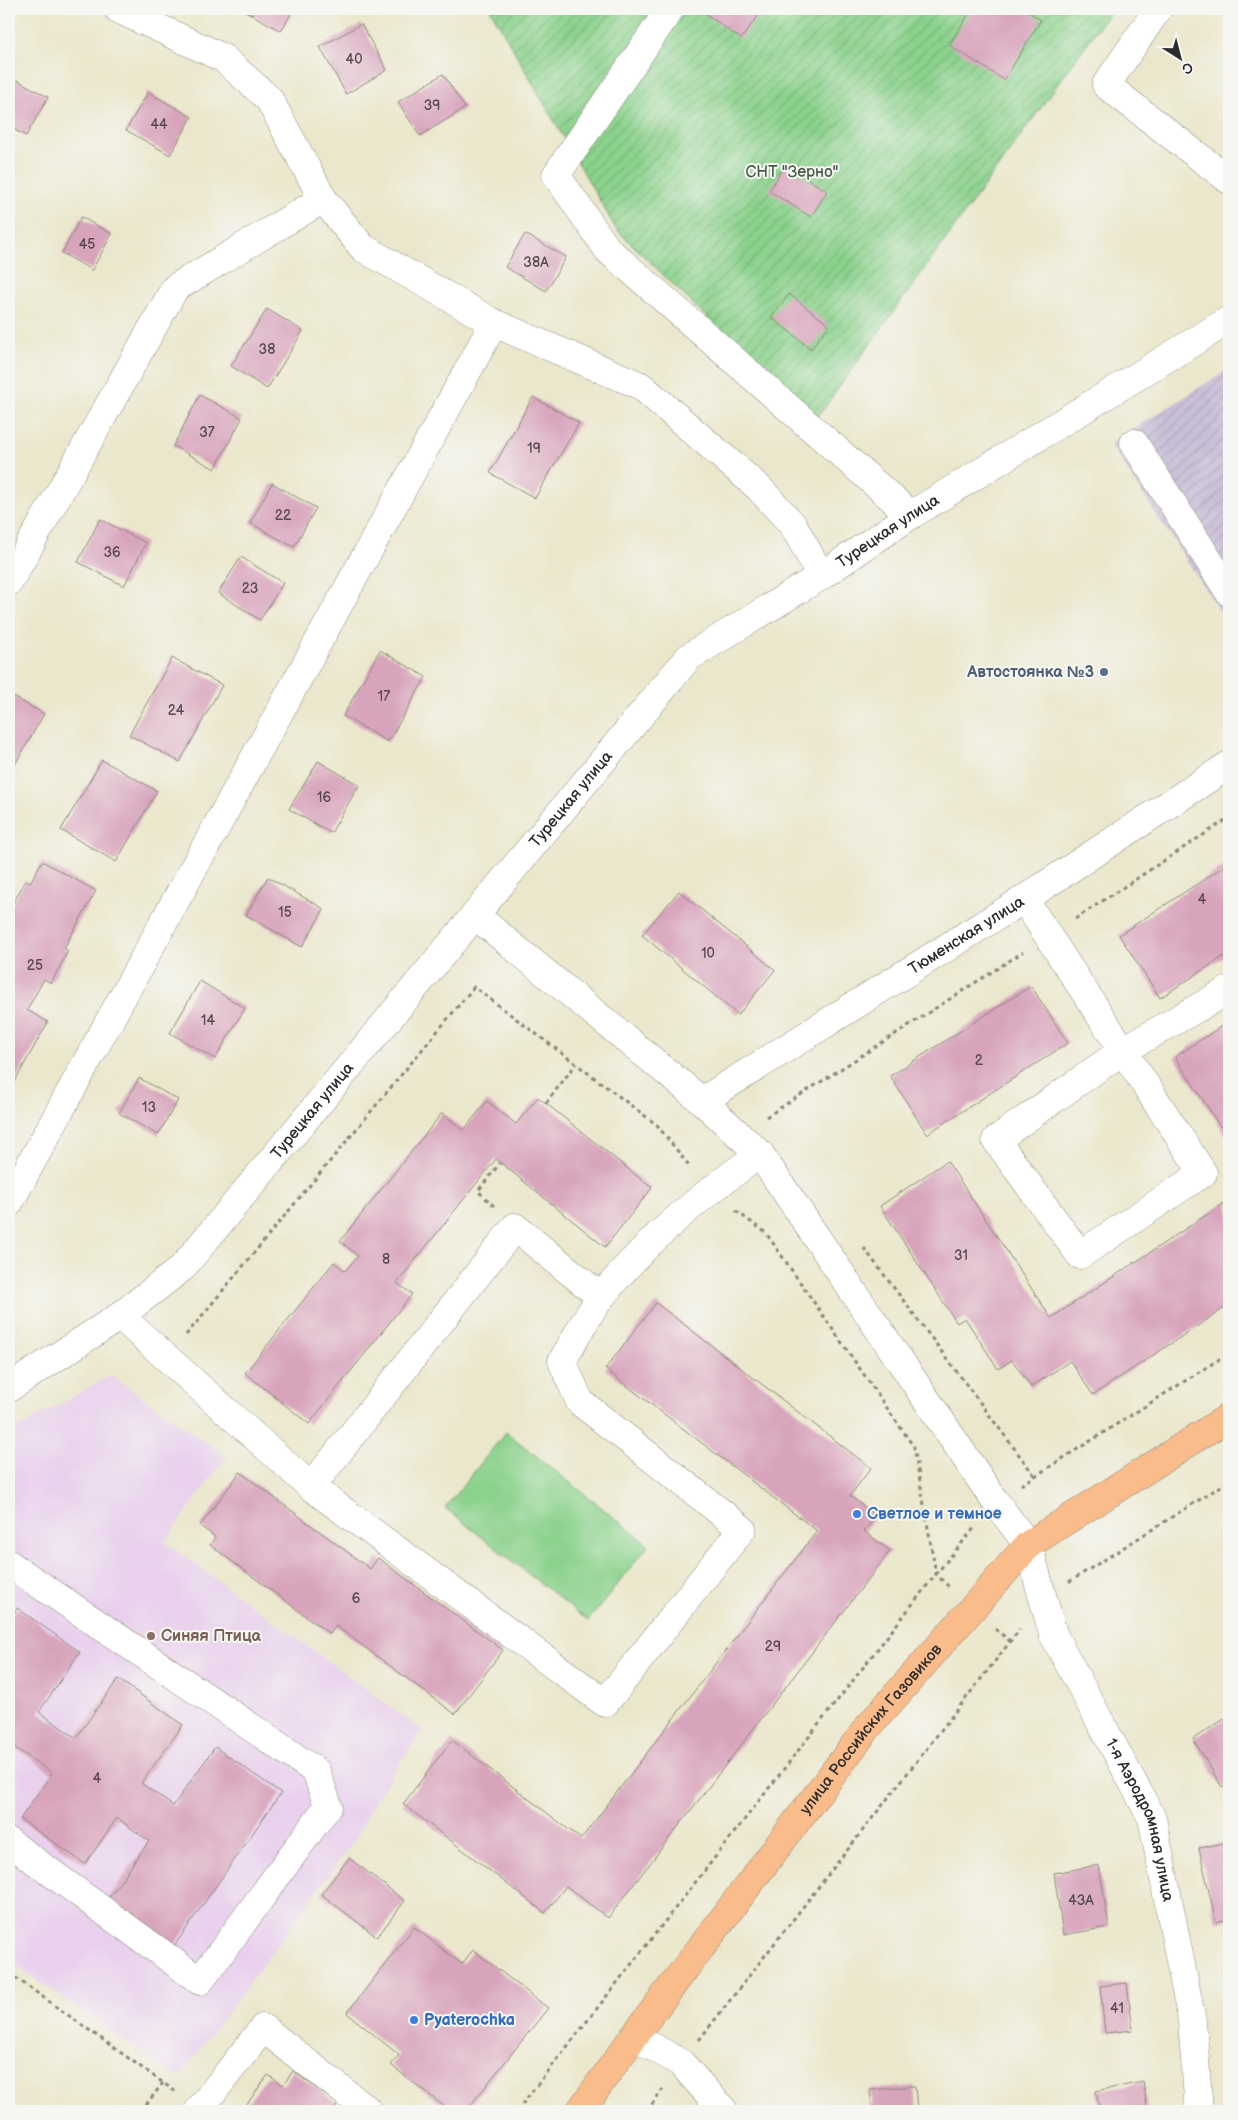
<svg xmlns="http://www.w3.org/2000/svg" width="1238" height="2120" viewBox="0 0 1238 2120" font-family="'Balsamiq Sans',sans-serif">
<defs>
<pattern id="industrial-furrows" width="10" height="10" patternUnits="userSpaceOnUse" patternTransform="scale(1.25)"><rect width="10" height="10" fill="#c9bfd7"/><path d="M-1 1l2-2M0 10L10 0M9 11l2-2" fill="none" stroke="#ada4b9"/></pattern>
<pattern id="garden-furrows" width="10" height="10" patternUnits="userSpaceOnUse" patternTransform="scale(1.25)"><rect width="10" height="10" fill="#8bd28c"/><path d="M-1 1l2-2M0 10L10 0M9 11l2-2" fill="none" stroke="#78b479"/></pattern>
</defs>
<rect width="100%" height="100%" fill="#f6f6f2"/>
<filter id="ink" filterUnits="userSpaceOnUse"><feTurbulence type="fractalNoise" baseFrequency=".02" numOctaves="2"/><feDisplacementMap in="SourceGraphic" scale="10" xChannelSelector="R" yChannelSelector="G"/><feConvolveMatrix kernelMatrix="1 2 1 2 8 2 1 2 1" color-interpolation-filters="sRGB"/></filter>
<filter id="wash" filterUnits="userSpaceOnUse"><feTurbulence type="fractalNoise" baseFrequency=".0096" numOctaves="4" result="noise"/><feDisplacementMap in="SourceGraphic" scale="20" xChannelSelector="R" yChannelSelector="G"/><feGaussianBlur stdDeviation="1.12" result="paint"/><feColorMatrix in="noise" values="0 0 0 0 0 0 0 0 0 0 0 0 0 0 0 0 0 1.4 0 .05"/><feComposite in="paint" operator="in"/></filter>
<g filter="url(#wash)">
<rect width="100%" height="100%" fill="#ebe7cc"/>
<polygon fill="#e9d1ed" points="111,1375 226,1457 165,1542 422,1730 374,1802 356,1838 179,2078 9,1961 9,1433"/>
<polygon fill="url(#industrial-furrows)" points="1229,369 1229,625 1110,444"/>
<polygon fill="#8bd28c" stroke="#5b7e5c" points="506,1432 649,1545 588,1621 445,1508"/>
<polygon fill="url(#garden-furrows)" stroke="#5b7e5c" points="490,9 1112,9 814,422 616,229"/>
<g id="blocks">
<g fill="#d8a4bc">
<polygon points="242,9 294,9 281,31"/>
<polygon points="699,9 763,9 741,39"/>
<polygon points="972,9 1024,9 1041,20 1004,80 949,45"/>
<polygon points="361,24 387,70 346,94 320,47"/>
<polygon points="443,74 465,108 420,136 398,102"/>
<polygon points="17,80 48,97 26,136 9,127 9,95"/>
<polygon points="148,92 192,117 170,155 126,130"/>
<polygon points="785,165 827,191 811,217 769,191"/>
<polygon points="81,217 112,234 92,270 62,253"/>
<polygon points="525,234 566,257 546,291 505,267"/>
<polygon points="789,294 829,325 811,349 771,317"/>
<polygon points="267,309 303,331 267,389 231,366"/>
<polygon points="200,395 242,418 215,469 173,446"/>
<polygon points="533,397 579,423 535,498 490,473"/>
<polygon points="272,483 316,508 294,547 250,523"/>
<polygon points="100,519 146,543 124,586 78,562"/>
<polygon points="241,557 283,583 260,620 218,593"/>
<polygon points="380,650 426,677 388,742 343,716"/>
<polygon points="172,658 222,685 180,762 129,735"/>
<polygon points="9,694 44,714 9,775"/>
<polygon points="102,760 157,791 116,862 61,830"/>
<polygon points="318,761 359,785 331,833 289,809"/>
<polygon points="42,861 96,891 64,948 68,951 51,983 44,979 27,1010 48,1022 11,1088 9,1087 9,910 26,880 30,883"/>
<polygon points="1229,863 1229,953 1160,998 1119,935"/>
<polygon points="268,877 324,909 302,947 246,915"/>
<polygon points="679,891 775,970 738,1015 642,935"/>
<polygon points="200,981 245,1008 215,1059 170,1033"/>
<polygon points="1031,986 1068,1043 927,1134 890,1076"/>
<polygon points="1229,1021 1229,1140 1175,1057"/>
<polygon points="139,1078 178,1100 158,1135 119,1113"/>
<polygon points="538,1097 652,1188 605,1247 496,1159 397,1283 412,1294 309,1424 245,1373 334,1262 345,1271 358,1256 340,1241 442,1113 464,1130 487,1101 516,1124"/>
<polygon points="947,1161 1051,1318 1229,1200 1229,1305 1093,1395 1070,1361 1031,1387 1012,1360 998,1369 965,1318 957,1323 880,1206"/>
<polygon points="656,1303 871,1468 850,1496 876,1516 864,1531 890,1551 608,1918 566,1886 545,1913 403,1804 452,1740 581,1839 817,1531 605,1369"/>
<polygon points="240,1472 370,1569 378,1558 503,1650 455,1714 336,1626 330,1634 210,1545 215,1537 200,1526"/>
<polygon points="17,1608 80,1652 39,1712 76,1738 118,1679 183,1725 141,1783 173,1806 215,1747 281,1793 174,1946 108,1899 149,1841 117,1818 85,1864 20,1819 52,1773 14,1747 9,1755 9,1620"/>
<polygon points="1229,1716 1229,1782 1222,1787 1193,1739"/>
<polygon points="1229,1842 1229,1919 1216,1922 1199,1848"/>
<polygon points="349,1858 405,1901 377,1937 321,1894"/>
<polygon points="1099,1865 1109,1927 1063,1935 1054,1873"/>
<polygon points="414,1927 462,1964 473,1950 548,2008 466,2111 450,2111 391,2065 399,2055 347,2013"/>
<polygon points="1225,1965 1229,1965 1229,2001 1228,2001"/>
<polygon points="1127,1983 1133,2030 1105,2033 1100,1986"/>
<polygon points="293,2071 338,2104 333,2111 242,2111 268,2075 283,2085"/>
<polygon points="1143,2082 1148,2111 1100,2111 1096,2091"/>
<polygon points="915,2086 917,2111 872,2111 870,2090"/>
</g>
</g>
</g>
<g filter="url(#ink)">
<use href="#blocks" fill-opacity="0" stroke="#8b897c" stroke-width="1"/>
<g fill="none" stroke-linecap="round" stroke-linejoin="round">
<g stroke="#8b897c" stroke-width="29">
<g id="minor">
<polyline points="118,9 223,58 269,99 323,199 363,248 494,323 641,386 759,488 793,525 821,576"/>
<polyline points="670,9 556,175 608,250 911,515"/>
<polyline points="1158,9 1106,85 1229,180"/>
<polyline points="1134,443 1229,592"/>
<polyline points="9,582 175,288 323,199"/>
<polyline points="1024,899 1203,1173 1080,1255 996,1140 1122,1051 1229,990"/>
<path id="s1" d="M476,916L702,1101L760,1154L995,1501L1028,1545L1053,1634L1152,1818L1192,2021L1199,2111"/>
<path id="s2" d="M702,1101L1024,899L1229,765"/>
<polyline points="9,1203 494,323"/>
<path d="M120,1316L311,1487L605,1703L742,1529L580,1402L562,1361C575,1340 586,1316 602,1296C646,1240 702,1195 760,1154"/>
<path id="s3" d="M9,1388L120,1316L182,1268L689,657L821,576L911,515L1229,320"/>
<polyline points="311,1487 515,1227 601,1297"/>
<polyline points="9,1564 316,1771 328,1806 200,1981 9,1842"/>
<polyline points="634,2036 681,2063 724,2111"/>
<polyline points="198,2111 263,2028 369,2111"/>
</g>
</g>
<g stroke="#8b897c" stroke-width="29">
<g id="major">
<path id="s4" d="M580,2111L634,2036L868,1727L1028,1545L1229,1417"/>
</g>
</g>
<g stroke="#8b897c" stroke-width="3" stroke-dasharray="4 4" stroke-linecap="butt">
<polyline points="1075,919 1229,818"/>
<polyline points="546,1103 576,1064"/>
<polyline points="766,1117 1023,952"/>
<polyline points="494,1206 478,1191 500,1163"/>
<polyline points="736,1211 766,1233 914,1447 936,1574 950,1588"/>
<polyline points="864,1248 1035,1476"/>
<polyline points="186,1335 474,987 657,1125 690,1167"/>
<polyline points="1021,1485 1229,1353"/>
<polyline points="1069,1582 1229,1481"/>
<polyline points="995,1629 1010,1641"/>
<polyline points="9,1973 176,2092"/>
<polyline points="699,2040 1020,1629"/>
<polyline points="141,2111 163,2083"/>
<polyline points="517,2111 936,1574 976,1526"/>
<polyline points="647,2111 663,2089"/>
</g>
<use href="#minor" stroke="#fff" stroke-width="28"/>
<use href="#major" stroke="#f9bc8a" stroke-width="28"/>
</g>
</g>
<circle fill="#5c6f8a" stroke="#f6f6f2" stroke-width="2" cx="1104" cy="672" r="5"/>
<g fill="#3f7fe0" stroke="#f6f6f2" stroke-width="2">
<circle cx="857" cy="1514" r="5"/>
<circle cx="414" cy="2020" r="5"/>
</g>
<circle fill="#8d6e63" stroke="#f6f6f2" stroke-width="2" cx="151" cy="1636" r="5"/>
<g text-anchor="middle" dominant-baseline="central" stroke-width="4" stroke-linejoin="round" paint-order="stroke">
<g font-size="14" fill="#56494f">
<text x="354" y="59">40</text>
<text x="432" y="105">39</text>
<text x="159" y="124">44</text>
<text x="87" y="244">45</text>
<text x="536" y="262">38А</text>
<text x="267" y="349">38</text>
<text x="207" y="432">37</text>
<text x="534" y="448">19</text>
<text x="283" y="515">22</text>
<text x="112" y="552">36</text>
<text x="250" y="588">23</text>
<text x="384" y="696">17</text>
<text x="176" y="710">24</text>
<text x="324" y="797">16</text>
<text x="1202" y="899">4</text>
<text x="285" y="912">15</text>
<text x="708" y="953">10</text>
<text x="35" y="965">25</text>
<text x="208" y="1020">14</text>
<text x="979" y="1060">2</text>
<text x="149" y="1107">13</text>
<text x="961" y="1255">31</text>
<text x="386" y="1259">8</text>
<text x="356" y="1598">6</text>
<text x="773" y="1646">29</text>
<text x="97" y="1778">4</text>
<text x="1081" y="1900">43А</text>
<text x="1117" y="2008">41</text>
</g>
<g font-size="16" fill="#485d48" stroke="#f6f6f2">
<text x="792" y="172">СНТ "Зерно"</text>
</g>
<g font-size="16" fill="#2b2b2b" stroke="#f6f6f2">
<text stroke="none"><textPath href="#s3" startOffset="1240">Турецкая улица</textPath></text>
<text stroke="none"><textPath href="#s3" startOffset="820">Турецкая улица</textPath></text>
<text stroke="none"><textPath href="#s2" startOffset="312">Тюменская улица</textPath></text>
<text stroke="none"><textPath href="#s3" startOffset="415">Турецкая улица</textPath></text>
<text stroke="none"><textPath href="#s4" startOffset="480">улица Российских Газовиков</textPath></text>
<text stroke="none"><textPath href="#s1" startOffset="1144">1-я Аэродромная улица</textPath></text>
</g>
<g font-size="16" font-weight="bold" fill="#4e5e75" stroke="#f6f6f2" text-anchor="end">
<text x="1094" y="672">Автостоянка №3</text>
</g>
<g font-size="16" font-weight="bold" fill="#366cbe" stroke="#f6f6f2" text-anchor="start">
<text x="867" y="1514">Светлое и темное</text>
<text x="424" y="2020">Pyaterochka</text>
</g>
<g font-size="16" font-weight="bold" fill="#785e54" stroke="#f6f6f2" text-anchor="start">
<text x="161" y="1636">Синяя Птица</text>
</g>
</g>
<rect width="1238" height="2120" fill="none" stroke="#f6f6f2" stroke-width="30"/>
<g transform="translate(1180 58) rotate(144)" stroke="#f6f6f2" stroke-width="4" paint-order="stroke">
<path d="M0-4L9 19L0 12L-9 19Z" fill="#2b2b2b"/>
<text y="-8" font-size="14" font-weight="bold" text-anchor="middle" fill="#2b2b2b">С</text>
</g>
</svg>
